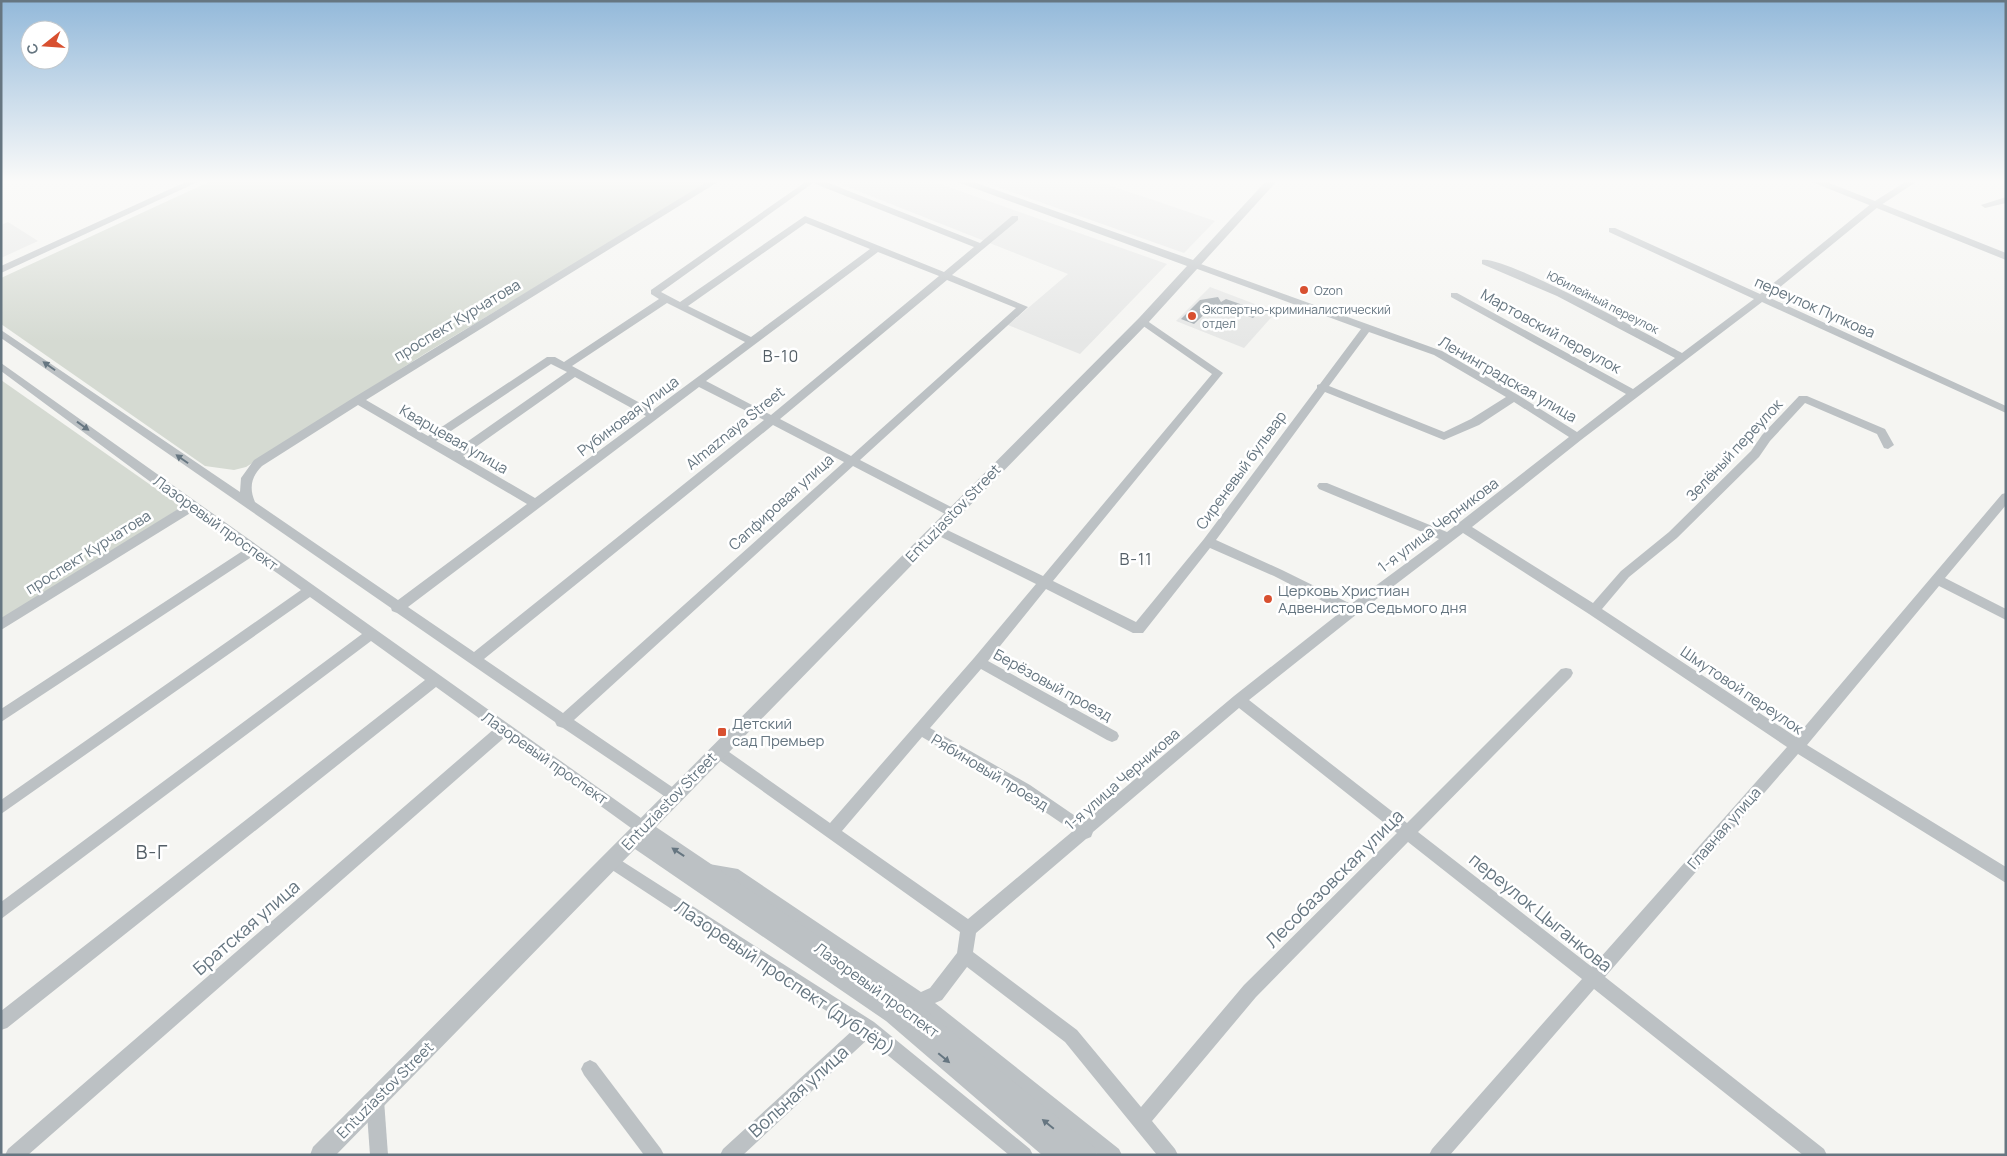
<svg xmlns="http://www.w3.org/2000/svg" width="2007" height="1156" viewBox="0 0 2007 1156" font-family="Manrope,sans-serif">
<rect width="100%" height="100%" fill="#f5f5f2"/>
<g fill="#e6e7e6">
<polygon points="830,180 929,180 1167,264 1080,354 1008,325 1068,274"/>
<polygon points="978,180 1094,180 1215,221 1184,253"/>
<polygon points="8,222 38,241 1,258 1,225"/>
<polygon points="1210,287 1276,312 1244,348 1176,321"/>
</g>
<g fill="#d5dad2">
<polygon points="213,180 714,180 426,353 246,467 234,470 205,466 1,324 1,278"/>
<polygon points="1,380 182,507 1,621"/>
</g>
<polygon fill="#a4acb1" points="1218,297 1221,302 1226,299 1260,311 1253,318 1220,305 1212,307 1194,324 1181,319 1200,300"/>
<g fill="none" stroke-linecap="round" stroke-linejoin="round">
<g fill="#bcc1c4" fill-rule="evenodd">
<polygon points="190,180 202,180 1,273 1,266"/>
<path d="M710,180H721L366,400L428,436L547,357H555L564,362L659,299L651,294V290L804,183L805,180H821L980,243L1012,216H1018V220L952,275L1028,307L860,460L957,510L959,513L957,516H949L853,466L574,720L678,791L680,796L678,801L673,802L563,728L557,726L555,722L397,613L392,611L391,608L1,338V330L240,492L241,478L254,460L353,398ZM813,183L974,247L944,272L805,216L680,302L661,292ZM806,223L870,249L751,337L688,306ZM878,252L939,276L771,415L706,381ZM947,280L1016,308L851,456L780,419ZM667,303L745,342L653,410L572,366ZM551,364L567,372L454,451L436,441ZM575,377L646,416L535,498L463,456ZM699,387L764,420L474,652L408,607ZM358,405L527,504L398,600L255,502C249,488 251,477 262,466ZM773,425L844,462L563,713L484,659Z"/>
<path d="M1908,180H1919L1878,207L1768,297L2006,406V413L1762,302L1581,440L1472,527L1593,603L1621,571L1669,532L1751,451L1762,435L1799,396H1807L1885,429L1894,445L1888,449L1884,448L1877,434L1805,403L1770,441L1759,457L1677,538L1629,577L1602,609L1796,737L2002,494L2006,493V505L1945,578L2006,609V620L1939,586L1807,745L2006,867V883L1798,754L1605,977L1824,1149L1827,1155H1803L1594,989L1450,1155H1429L1432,1149L1582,979L1408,842L1256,997L1152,1121L1175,1149L1178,1155H1157L1065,1042L967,967L942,1000L935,1003L1119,1149L1122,1155H1098L914,1007L730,881L704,876L701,871L704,866L709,864L738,869L921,992L930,988L957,953L960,932L712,755L710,751L712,747L717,745L722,747L830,823L974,658L1036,584L933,533L931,530L933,527H941L1043,576L1212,374L1139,323L1138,321L1143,318L1223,373L1053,581L1136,622L1204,539L1317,388V385L1320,384L1361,329L1192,267V263H1198L1442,351L1518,395L1577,432L1626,394L1451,297V293H1457L1633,389L1675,358L1557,296L1482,264V260C1504,255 1653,337 1682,353L1754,299L1609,232V228H1615L1760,294L1872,203ZM1369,332L1434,355L1506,397L1471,419L1444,432L1329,386ZM1325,392L1444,440L1479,425L1514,402L1569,437L1447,532L1327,483H1319L1317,486L1319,489L1439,539L1351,604L1282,570L1216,540ZM1463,533L1589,614L1787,747L1592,967L1418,832L1571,677L1573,673L1571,669L1566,668L1561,669L1407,823L1249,700L1357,614ZM1210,548L1274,576L1342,611L1234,696L1084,822L1030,785L930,728L981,669L1107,740L1112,742L1117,740L1119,736L1117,732L988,661L1046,589L1133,633H1143ZM1239,708L1397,833L1244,985L1141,1107L1077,1030L973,952L976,933L1086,839L1091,837L1093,832ZM922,737L1020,795L1073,831L968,919L842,831Z"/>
<polygon points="2006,197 2006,203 1985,208 1981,205"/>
<polygon points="1,363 648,823 650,828 648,833 643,835 638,833 505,737 28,1155 5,1155 8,1149 494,729 436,687 7,1028 1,1030 1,1011 425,680 371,641 1,919 1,902 362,634 310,597 1,814 1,800 301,590 253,556 1,722 1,709 244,550 192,512 1,630 1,618 183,506 1,371"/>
<polygon points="611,854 874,1022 1030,1149 1033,1155 1009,1155 868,1039 743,1155 720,1155 723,1149 854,1029 606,866 603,861 606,856"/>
<polygon points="590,1060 596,1063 661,1149 664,1155 644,1155 584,1075 581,1069 584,1063"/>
<polygon points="375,1091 381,1094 384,1100 388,1155 370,1155 366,1100 369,1094"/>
</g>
<g fill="#bcc1c4" fill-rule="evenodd">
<polygon points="952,180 968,180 1193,260 1267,180 1278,180 1147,324 656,827 913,1000 1094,1147 1097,1155 1042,1155 886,1021 635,849 336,1155 310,1155 313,1147 1139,318 1187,266"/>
<polygon points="1807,180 1822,180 2006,253 2006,260"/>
</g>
</g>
<defs><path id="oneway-solid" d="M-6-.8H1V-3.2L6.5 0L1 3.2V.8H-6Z" transform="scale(1.25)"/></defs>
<g fill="#667681">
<use href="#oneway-solid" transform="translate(49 366) rotate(-145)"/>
<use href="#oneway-solid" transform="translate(83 426) rotate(36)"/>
<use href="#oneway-solid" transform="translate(182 459) rotate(-145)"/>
<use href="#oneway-solid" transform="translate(678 852) rotate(-146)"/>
<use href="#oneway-solid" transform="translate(944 1058) rotate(40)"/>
<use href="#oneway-solid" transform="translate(1048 1124) rotate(-141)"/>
</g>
<linearGradient id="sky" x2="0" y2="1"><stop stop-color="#93b9da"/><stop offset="0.53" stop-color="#fafaf9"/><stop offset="1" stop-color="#fafaf9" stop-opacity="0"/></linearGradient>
<rect width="2007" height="342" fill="url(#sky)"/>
<g fill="#d85030" stroke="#fff" stroke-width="2">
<circle cx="1304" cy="290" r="5"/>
<circle cx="1192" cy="316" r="5"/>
<circle cx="1268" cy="599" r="5"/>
<rect x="717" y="727" width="10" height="10" rx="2.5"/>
</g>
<g text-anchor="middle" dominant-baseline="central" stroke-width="5" stroke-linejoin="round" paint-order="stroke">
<g font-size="12" fill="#667681" stroke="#fff" text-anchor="start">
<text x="1314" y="290">Ozon</text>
<text x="1202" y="309">Экспертно-криминалистический<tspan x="1202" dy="14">отдел</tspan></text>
</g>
<g font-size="12" fill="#667681" stroke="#fff">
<text transform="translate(1603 302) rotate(27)">Юбилейный переулок</text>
</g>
<g font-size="15" fill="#667681" stroke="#fff">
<text transform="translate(1815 307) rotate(24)">переулок Пупкова</text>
<text transform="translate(457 320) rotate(-31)">проспект Курчатова</text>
<text transform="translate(1551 331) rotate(29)">Мартовский переулок</text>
<text transform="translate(1508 379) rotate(30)">Ленинградская улица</text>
<text transform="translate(628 416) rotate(-37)">Рубиновая улица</text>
<text transform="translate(735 428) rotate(-39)">Almaznaya Street</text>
<text transform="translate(454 439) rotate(30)">Кварцевая улица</text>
<text transform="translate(1734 450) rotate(-47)">Зелёный переулок</text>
<text transform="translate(1241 470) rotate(-54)">Сиреневый бульвар</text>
<text transform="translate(781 502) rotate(-42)">Сапфировая улица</text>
<text transform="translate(953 513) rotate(-46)">Entuziastov Street</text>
<text transform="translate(216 523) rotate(36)">Лазоревый проспект</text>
<text transform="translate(1438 525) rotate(-37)">1-я улица Черникова</text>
<text transform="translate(88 552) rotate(-32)">проспект Курчатова</text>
<text transform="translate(1053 685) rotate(29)">Берёзовый проезд</text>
<text transform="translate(1742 690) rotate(34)">Шмутовой переулок</text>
<text transform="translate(545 758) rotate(35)">Лазоревый проспект</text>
<text transform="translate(990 772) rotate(31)">Рябиновый проезд</text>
<text transform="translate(1122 779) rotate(-41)">1-я улица Черникова</text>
<text transform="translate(669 801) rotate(-46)">Entuziastov Street</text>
<text transform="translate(1724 828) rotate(-49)">Главная улица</text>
<text transform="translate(877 990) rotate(36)">Лазоревый проспект</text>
<text transform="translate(385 1090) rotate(-45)">Entuziastov Street</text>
</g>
<g font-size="15" fill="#667681" stroke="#fff" text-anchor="start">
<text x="1278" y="590">Церковь Христиан<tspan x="1278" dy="17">Адвенистов Седьмого дня</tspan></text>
<text x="732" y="723">Детский<tspan x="732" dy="17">сад Премьер</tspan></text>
</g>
<g font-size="16" letter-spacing="1" fill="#545f67" stroke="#fff">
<text x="781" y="356">В-10</text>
<text x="1136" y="559">В-11</text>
</g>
<g font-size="18" fill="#667681" stroke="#fff">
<text transform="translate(1334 878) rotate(-45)">Лесобазовская улица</text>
<text transform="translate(1541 912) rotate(39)">переулок Цыганкова</text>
<text transform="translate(246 927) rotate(-41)">Братская улица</text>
<text transform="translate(785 977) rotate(34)">Лазоревый проспект (дублёр)</text>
<text transform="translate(798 1091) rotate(-42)">Вольная улица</text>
</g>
<g font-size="19" letter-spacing="1" fill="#545f67" stroke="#fff">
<text x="152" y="852">В-Г</text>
</g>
</g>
<rect width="2007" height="1156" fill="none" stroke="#667681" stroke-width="5"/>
<g transform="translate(45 45) rotate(253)"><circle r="24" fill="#ffffff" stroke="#c2c8cd"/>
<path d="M0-4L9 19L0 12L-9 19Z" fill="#d85030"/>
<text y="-8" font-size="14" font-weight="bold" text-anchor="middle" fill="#667681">С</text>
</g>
</svg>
